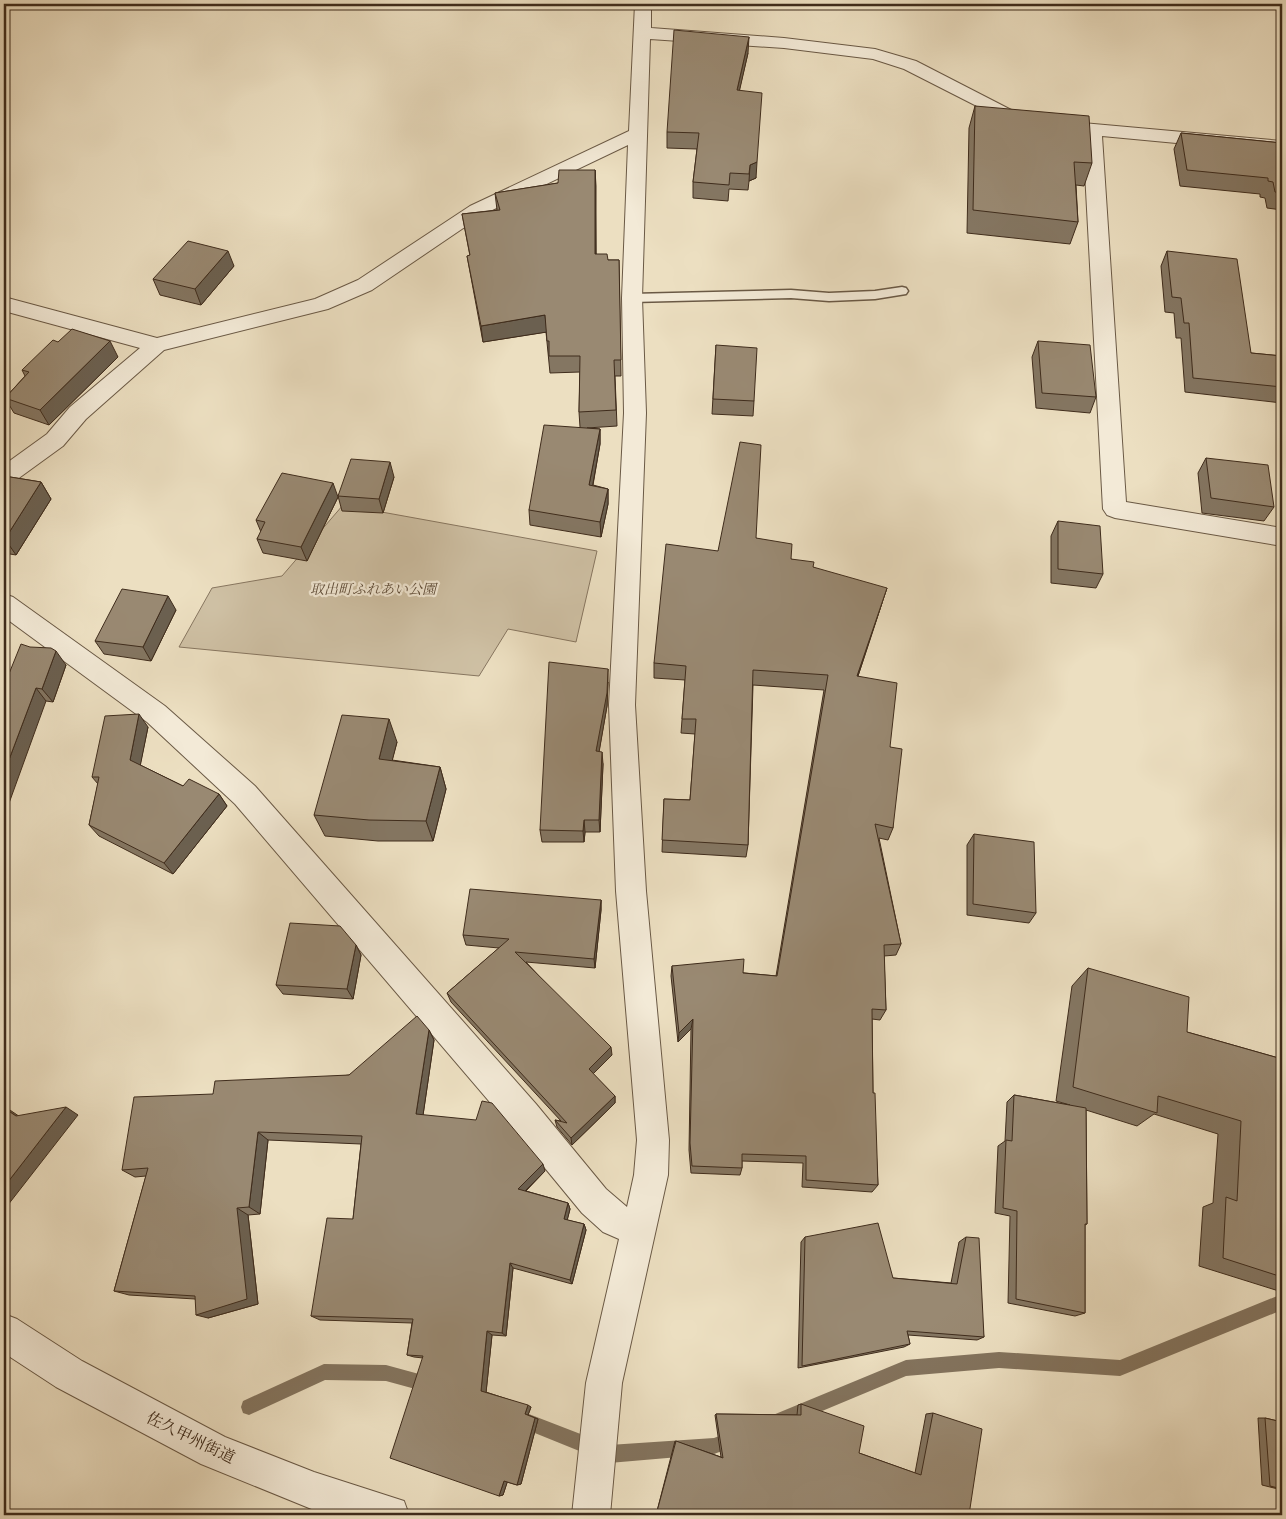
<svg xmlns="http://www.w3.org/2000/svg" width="1286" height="1519" viewBox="0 0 1286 1519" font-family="'Libre Caslon Text','Noto Serif JP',serif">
<rect width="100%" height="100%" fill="#ecdfc1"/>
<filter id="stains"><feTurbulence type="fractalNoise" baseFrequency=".004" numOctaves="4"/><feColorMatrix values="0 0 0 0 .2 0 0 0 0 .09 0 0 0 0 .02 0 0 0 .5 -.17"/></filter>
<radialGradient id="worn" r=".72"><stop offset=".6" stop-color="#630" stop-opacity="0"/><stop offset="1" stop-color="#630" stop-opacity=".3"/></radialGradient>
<polygon fill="#cfc1a5" stroke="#877660" points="343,505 597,551 576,642 508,629 479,676 179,647 212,588 282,576"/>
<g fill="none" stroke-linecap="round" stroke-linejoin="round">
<g fill="#83735d" fill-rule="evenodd">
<polygon points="1282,1294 1282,1310 1120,1376 999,1368 906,1376 779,1429 773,1427 771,1421 773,1415 906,1360 999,1352 1120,1360"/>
<polygon points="324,1364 386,1365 430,1377 436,1379 438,1385 436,1391 430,1393 386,1381 325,1380 249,1415 243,1413 241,1407 243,1401"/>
<polygon points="521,1411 609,1445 714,1438 735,1430 741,1432 743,1438 741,1444 714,1454 609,1463 515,1425 513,1419 515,1413"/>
</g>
<g stroke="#6a5945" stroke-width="3">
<polygon id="service" points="902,287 906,288 908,291 906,294 875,299 829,301 791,298 632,302 626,298 632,294 791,290 829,293 875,291"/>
</g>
<g stroke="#6a5945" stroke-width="2">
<polygon id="minor" points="635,4 651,4 651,28 784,38 875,49 916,61 1027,118 1282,141 1282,153 1102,136 1126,502 1282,528 1282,546 1115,518 1107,515 1103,509 1083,134 1018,127 904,69 873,59 784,48 650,39 642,298 646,413 635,705 646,891 669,1140 668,1175 622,1383 610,1515 572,1515 586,1383 619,1239 603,1232 582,1213 512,1128 235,804 147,722 4,617 4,594 13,597 165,706 255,786 536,1104 606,1189 627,1207 634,1175 637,1140 616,891 609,705 624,413 622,298 628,145 484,214 372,290 328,309 164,350 86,419 63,446 12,483 4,486 4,465 47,434 70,407 140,348 4,311 4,297 157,338 315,299 358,280 470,206 629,131"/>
</g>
<g stroke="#6a5945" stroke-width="2">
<polygon id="tertiary" points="4,1314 17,1319 82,1361 225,1437 314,1472 404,1501 409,1515 331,1515 314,1510 201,1464 56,1387 4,1353"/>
</g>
<use href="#service" fill="#f3ead7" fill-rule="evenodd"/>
<use href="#minor" fill="#f3ead7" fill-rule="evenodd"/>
<use href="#tertiary" fill="#f3ead7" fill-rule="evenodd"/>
</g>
<g fill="#847662" stroke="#3f2c1c">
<polygon points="748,53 739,91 756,178 749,181 748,190 729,189 728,201 693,198 693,182 697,149 667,148 667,132"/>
<polygon points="975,106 1092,163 1084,186 1076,185 1078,222 1070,244 967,233 969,128"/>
<polygon points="1181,133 1282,143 1282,210 1267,208 1265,198 1260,197 1260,194 1180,186 1174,149"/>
<polygon points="595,170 596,254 608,260 619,260 621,376 615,376 617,426 587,428 600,429 600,444 593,485 608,489 608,504 601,537 530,525 529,510 580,427 579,412 580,372 550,373 546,332 483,342 470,272 467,256 470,256 462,214 497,210 495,193 558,183"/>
<polygon points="1167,251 1251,353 1282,356 1282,403 1185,392 1181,338 1176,338 1174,313 1165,312 1161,266"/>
<polygon points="234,266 201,305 160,295 153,279"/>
<polygon points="1038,341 1096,397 1090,413 1036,408 1032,357"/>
<polygon points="58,342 118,357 49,425 14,413 5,398 25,376 22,370"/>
<polygon points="716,345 754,401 753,416 712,414"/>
<polygon points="1206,458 1274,507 1264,521 1202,513 1198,473"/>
<polygon points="4,476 41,482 51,499 16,555 4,553"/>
<polygon points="394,477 383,513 342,511 338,496"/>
<polygon points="338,497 307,561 263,553 257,539 261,532 256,520"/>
<polygon points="1058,521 1103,574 1096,588 1051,583 1051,536"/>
<polygon points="756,538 791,559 813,567 882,603 858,676 890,747 893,828 888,840 879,838 901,944 896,955 884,956 886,1010 880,1020 872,1019 873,1093 878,1185 872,1192 802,1187 803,1163 742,1161 742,1168 740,1175 691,1173 689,1150 691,1029 678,1042 671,976 672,966 776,976 824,690 753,685 748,845 746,857 662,852 664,799 690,800 695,734 681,733 685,680 654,678 654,663 718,551"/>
<polygon points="176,610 151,661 104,654 95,641"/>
<polygon points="66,665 53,702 46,701 4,686"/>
<polygon points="608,682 607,706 599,751 603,764 600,832 585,832 584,842 542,842 540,830"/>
<polygon points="148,727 140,765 183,786 219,794 227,806 173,874 99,836 89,825 98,784 92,777"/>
<polygon points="397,742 392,760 440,767 446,789 433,841 378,841 325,836 314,815"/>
<polygon points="974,834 1036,913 1029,923 967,915 967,845"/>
<polygon points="601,900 601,910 595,968 526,962 612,1055 593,1074 615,1096 615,1103 572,1145 557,1127 555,1120 561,1121 451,1002 447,993 499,948 466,945 463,935"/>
<polygon points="356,945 361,955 353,999 283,994 276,985"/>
<polygon points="1088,968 1187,1032 1282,1059 1282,1292 1199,1266 1203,1207 1213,1203 1218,1134 1154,1114 1137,1126 1086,1110 1087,1224 1085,1225 1085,1313 1075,1316 1008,1303 1010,1216 995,1213 998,1146 1005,1141 1007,1102 1014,1095 1070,1105 1056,1101 1072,986"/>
<polygon points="429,1030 434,1040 423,1115 545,1171 526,1191 568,1203 570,1209 567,1220 584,1224 586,1230 572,1284 513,1268 506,1336 492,1335 486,1392 531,1407 528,1415 538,1419 521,1484 517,1485 507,1482 503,1495 499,1496 423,1358 414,1357 407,1355 412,1323 320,1320 311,1316 353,1219 361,1144 268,1140 260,1214 248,1215 258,1304 208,1318 195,1299 129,1295 114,1291 146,1176 135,1177 122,1170 213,1094 349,1075"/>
<polygon points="805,1237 893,1278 951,1283 959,1242 966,1237 984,1337 977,1340 908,1335 910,1344 904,1347 798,1368 801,1242"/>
<polygon points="801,1404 859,1453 915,1473 926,1414 933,1413 969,1515 656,1515 675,1441 721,1457 715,1415 716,1414 797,1415 798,1405"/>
<polygon points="1258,1418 1265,1418 1282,1422 1282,1490 1262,1485"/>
</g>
<g fill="#6b6050" stroke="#3f2c1c">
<polygon points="749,37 748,53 736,106 737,90"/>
<polygon points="757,162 756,178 749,181 750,165"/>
<polygon points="595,170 596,186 596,271 595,254"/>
<polygon points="228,251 234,266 201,305 195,289"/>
<polygon points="545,315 547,332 483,342 481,326"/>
<polygon points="110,341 118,357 49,425 40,410"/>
<polygon points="600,429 600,444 590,500 589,485"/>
<polygon points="390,462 394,477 383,513 379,499"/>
<polygon points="41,482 51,499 16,555 5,539"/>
<polygon points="333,483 338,497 307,561 301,547"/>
<polygon points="608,489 608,504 601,537 600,522"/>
<polygon points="887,588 882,603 853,691 857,676"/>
<polygon points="168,596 176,610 151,661 143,647"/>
<polygon points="56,651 66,665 53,702 42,689"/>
<polygon points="608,669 608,682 607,706 597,764 596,751"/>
<polygon points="36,688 46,701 4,817 4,773"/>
<polygon points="139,714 148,727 139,772 130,760"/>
<polygon points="389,719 397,742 387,781 379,759"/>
<polygon points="602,752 603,764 600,832 599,820"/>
<polygon points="440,767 446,789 433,841 426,821"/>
<polygon points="219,794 227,806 173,874 164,863"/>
<polygon points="584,820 585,832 584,842 583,831"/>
<polygon points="601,900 601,910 595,968 594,959"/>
<polygon points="356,945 361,955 353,999 347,989"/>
<polygon points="693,1019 691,1029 678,1042 679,1033"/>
<polygon points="429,1030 434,1040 422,1122 416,1114"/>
<polygon points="611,1047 612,1055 590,1077 589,1069"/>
<polygon points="615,1096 615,1103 572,1145 571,1138"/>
<polygon points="4,1106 29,1123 16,1116 4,1108"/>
<polygon points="66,1107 78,1115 4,1210 4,1187"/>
<polygon points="258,1132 268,1140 260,1214 249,1207"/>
<polygon points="543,1164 545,1171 521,1195 518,1189"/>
<polygon points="568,1203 570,1209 566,1225 564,1219"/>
<polygon points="237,1208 248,1215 258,1304 208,1318 196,1315"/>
<polygon points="584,1224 586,1230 572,1284 570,1280"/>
<polygon points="510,1263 513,1268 506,1336 502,1333"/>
<polygon points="487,1331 492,1335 486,1393 481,1391"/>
<polygon points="528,1405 531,1407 528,1415 525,1414"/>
<polygon points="535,1418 538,1419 521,1484 517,1485"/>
<polygon points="508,1480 503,1495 499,1496 504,1481"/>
</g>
<g fill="#998972" stroke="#3f2c1c">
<polygon points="674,30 749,37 737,90 762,93 757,162 750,165 749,174 730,173 729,185 693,182 699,133 667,132"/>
<polygon points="975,106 1089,116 1092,163 1074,162 1078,222 973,210"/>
<polygon points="1181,133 1282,143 1282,193 1275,192 1273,182 1268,181 1268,178 1187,170"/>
<polygon points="559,170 595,170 595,254 607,254 608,260 619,260 621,360 614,360 616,410 579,412 580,356 549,356 549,341 547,341 545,315 481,326 467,256 470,255 462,214 500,210 495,193 558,183"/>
<polygon points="188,241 228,251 195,289 153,279"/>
<polygon points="1167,251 1237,259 1251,353 1282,356 1282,387 1193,378 1189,323 1184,323 1181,298 1172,297"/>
<polygon points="72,329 110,341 40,410 5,398 29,372 22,370 53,340 58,342"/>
<polygon points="1038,341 1090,345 1096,397 1042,393"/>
<polygon points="716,345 757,348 754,401 713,399"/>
<polygon points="544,425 600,429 589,485 608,489 600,522 529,510"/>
<polygon points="740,442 761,445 756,538 792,544 791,559 814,562 813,567 887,588 857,676 897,683 890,747 902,749 893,828 875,824 901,944 884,945 886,1010 872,1009 873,1093 875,1093 878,1185 806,1180 806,1156 742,1154 742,1168 692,1166 690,1143 693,1019 679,1033 672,966 744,959 743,973 777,976 828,675 753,670 748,845 662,840 664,799 690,800 696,719 682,719 686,666 654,663 666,544 718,551"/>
<polygon points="1206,458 1268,465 1274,507 1211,498"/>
<polygon points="351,459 390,462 379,499 338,496"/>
<polygon points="282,473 333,483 301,547 257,539 265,522 256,520"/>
<polygon points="4,476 41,482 5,539 4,539"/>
<polygon points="1058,521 1100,526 1103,574 1058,569"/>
<polygon points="122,589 168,596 143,647 95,641"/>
<polygon points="21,644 30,647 51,648 56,651 42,689 36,688 4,773 4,686"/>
<polygon points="549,662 608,669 607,693 596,751 602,752 599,820 584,820 583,831 540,830"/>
<polygon points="139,714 130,760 183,786 189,779 219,794 164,863 89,825 99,777 92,777 105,716"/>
<polygon points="342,715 389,719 379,759 440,767 426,821 369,820 314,815"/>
<polygon points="974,834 1034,842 1036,913 973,904"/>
<polygon points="470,889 601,900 594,959 515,952 611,1047 589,1069 615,1096 571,1138 555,1120 567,1123 447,993 509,939 463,935"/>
<polygon points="290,923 340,926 356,945 347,989 276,985"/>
<polygon points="1088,968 1189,997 1187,1032 1282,1059 1282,1277 1223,1258 1226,1197 1237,1201 1241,1121 1158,1096 1157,1113 1073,1087"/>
<polygon points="417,1016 429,1030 416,1114 476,1120 482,1101 492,1103 543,1164 518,1189 568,1203 564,1219 584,1224 570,1280 510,1263 502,1333 487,1331 481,1391 528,1405 525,1414 535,1418 517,1485 504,1481 499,1496 390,1458 423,1356 407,1355 413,1319 311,1316 327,1218 353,1219 362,1136 258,1132 249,1207 237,1208 247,1299 196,1315 195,1296 114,1291 148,1168 122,1170 134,1097 213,1094 215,1081 349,1075"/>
<polygon points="1014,1095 1086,1108 1087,1224 1085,1224 1085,1313 1016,1299 1017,1211 1003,1208 1006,1140 1012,1141"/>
<polygon points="66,1107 4,1187 4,1108 16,1116"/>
<polygon points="878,1223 893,1278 957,1284 966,1237 979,1238 984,1337 907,1331 910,1344 802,1366 805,1237"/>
<polygon points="801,1404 864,1426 859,1453 921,1475 933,1413 982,1429 969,1515 656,1515 676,1441 723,1458 716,1414 801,1415"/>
<polygon points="1265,1418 1282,1422 1282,1489 1270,1486"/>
</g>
<g text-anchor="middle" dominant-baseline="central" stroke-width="4.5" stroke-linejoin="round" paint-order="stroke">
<g font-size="14" font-style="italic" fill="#5c4a37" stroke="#f3ead7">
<text x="373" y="589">取出町ふれあい公園</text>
</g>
<g font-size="16" fill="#3f2c1c" stroke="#f3ead7">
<text transform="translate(191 1437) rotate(26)">佐久甲州街道</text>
</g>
</g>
<rect width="1286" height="1519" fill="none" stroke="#ecdfc1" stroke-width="20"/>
<rect x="5" y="5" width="1276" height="1509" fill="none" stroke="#3f2c1c" stroke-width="2.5"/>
<rect x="10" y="10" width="1266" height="1499" fill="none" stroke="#3f2c1c"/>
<rect width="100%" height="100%" filter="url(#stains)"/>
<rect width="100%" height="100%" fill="url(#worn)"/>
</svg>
